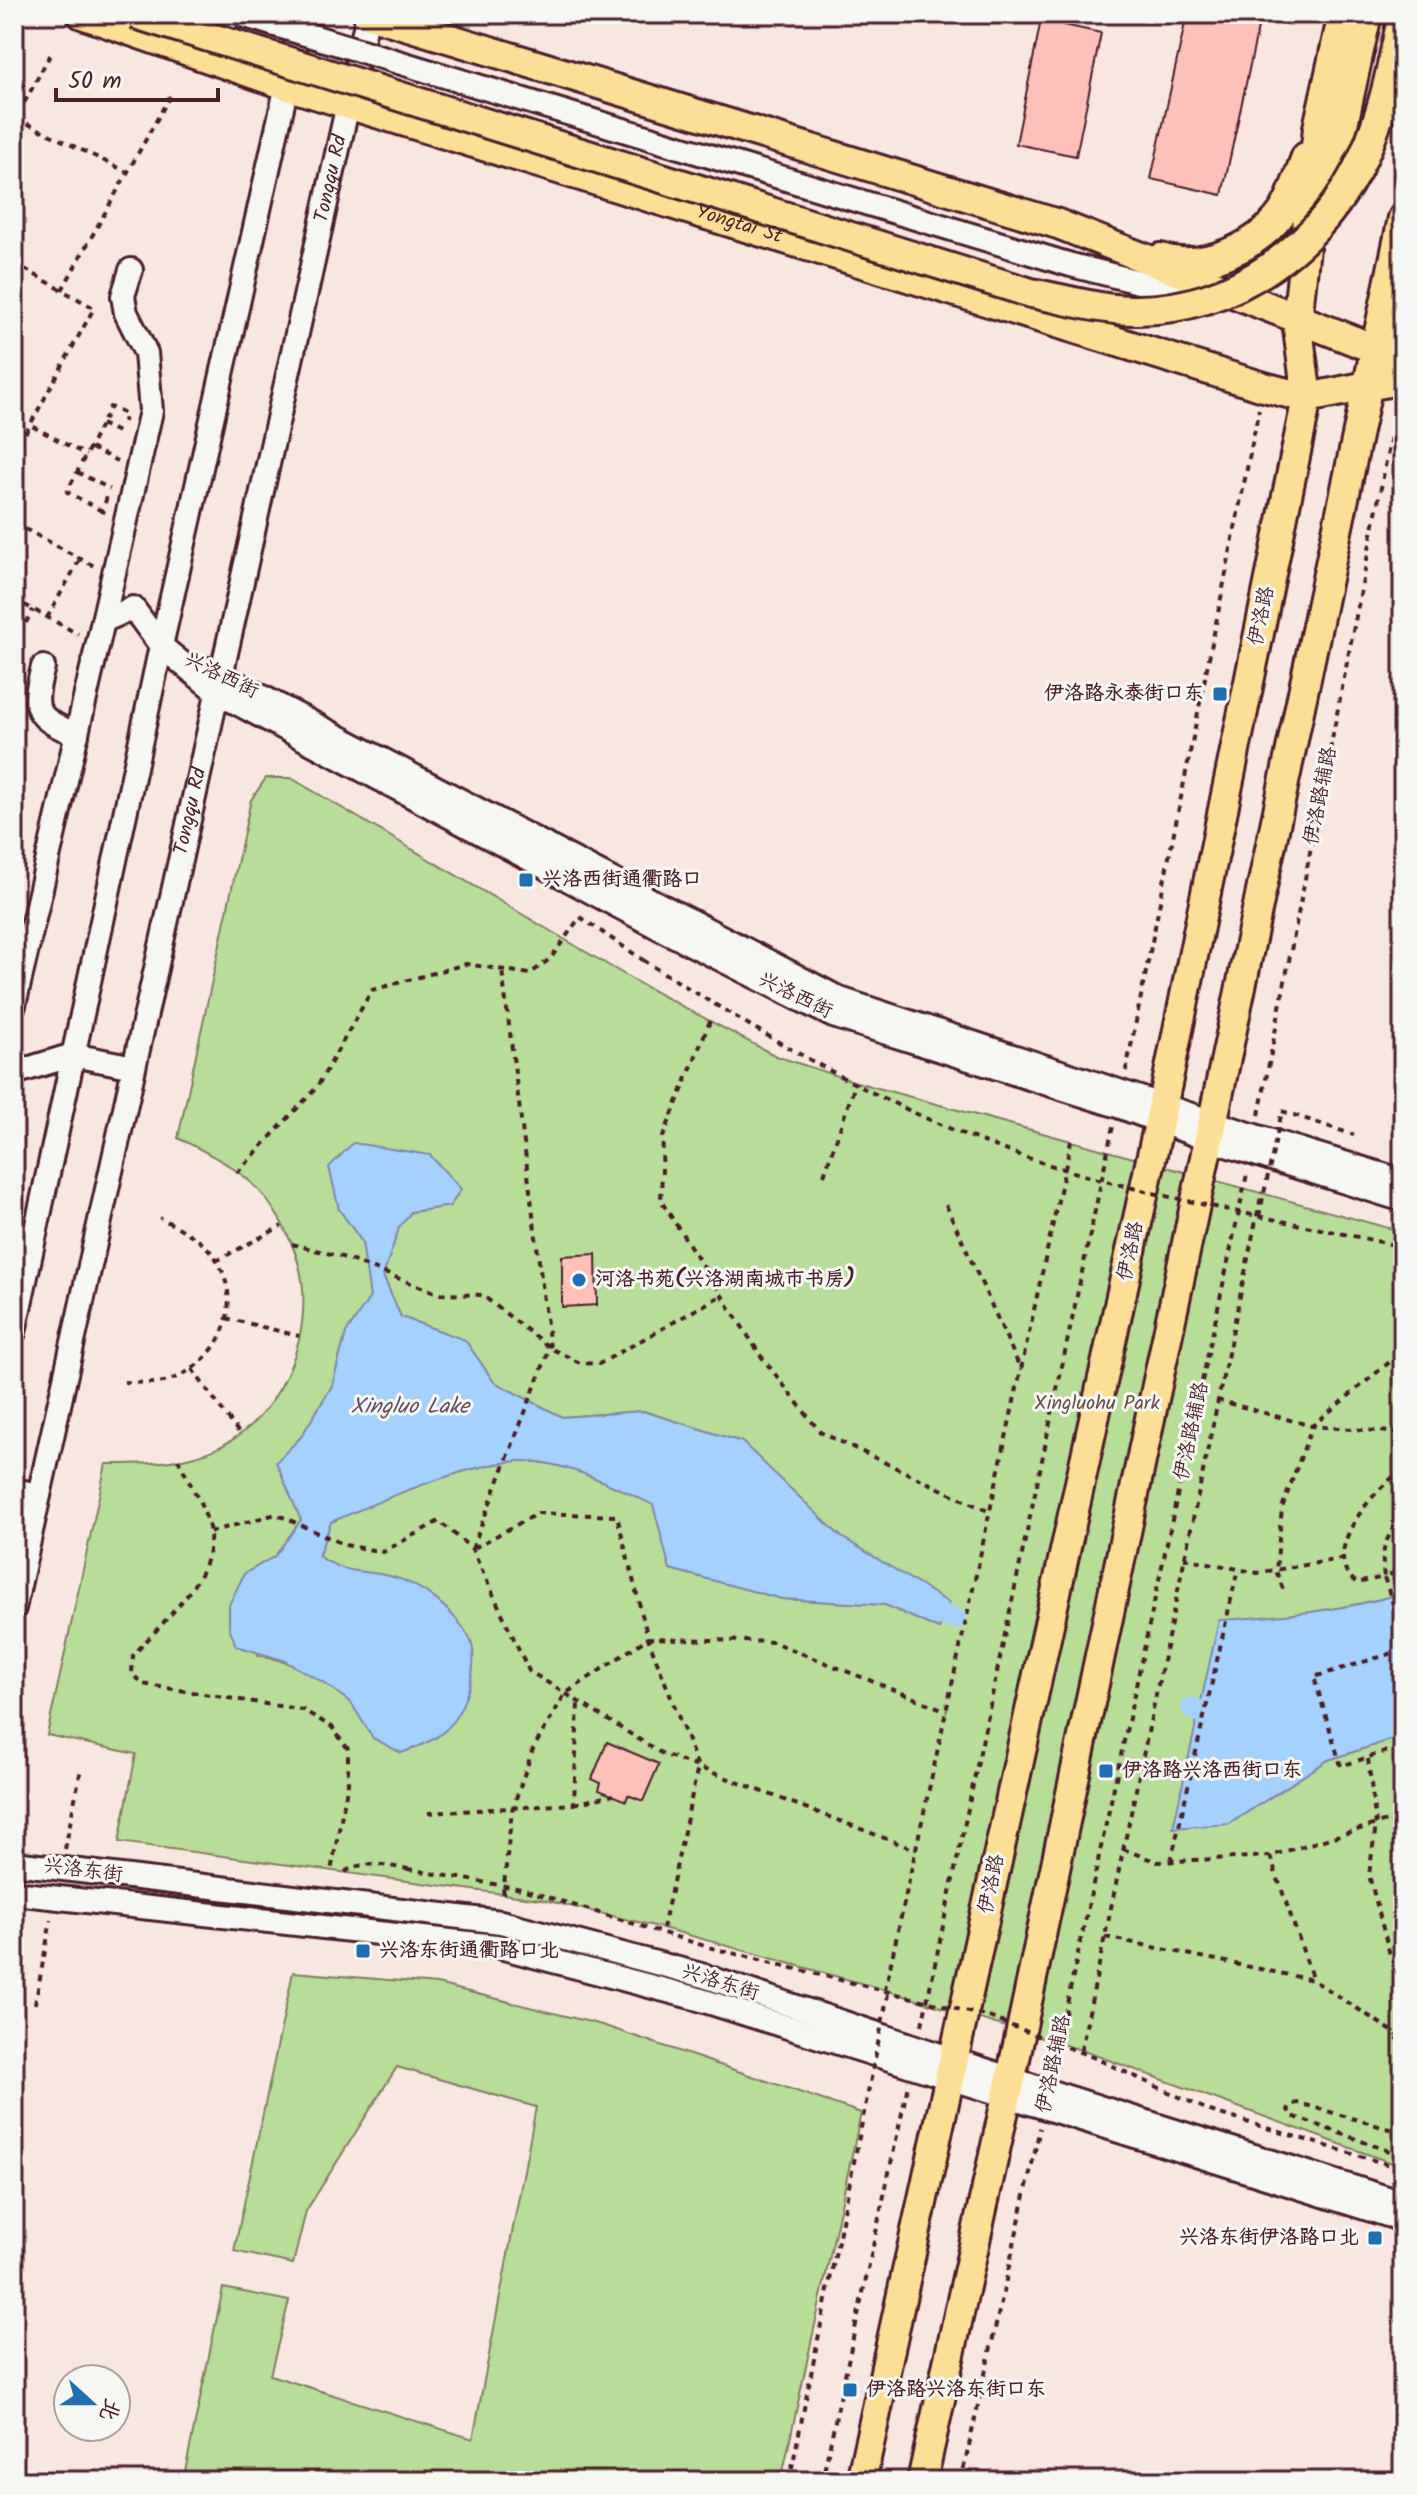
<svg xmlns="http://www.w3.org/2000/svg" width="1417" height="2495" viewBox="0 0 1417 2495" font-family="Kalam,'LXGW WenKai TC',sans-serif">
<rect width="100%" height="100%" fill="#f8e6e1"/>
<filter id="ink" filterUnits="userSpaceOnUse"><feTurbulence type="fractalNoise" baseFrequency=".0125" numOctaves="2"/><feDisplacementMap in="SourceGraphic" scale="16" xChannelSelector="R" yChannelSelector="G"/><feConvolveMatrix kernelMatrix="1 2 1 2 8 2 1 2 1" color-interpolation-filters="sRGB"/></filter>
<g filter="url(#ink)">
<g fill="#b8dd98" stroke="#817e62" stroke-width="2" fill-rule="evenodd">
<path d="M266,778H291L642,985L776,1056L856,1082L1403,1232V1593C1343,1611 1282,1616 1220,1621L1229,1824L1328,1760L1403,1736V2167L1081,2050L885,1990L663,1928L540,1899L119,1842L136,1754L47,1735L106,1464C141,1464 174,1464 208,1452C271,1429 308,1354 303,1289C301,1259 285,1224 267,1200C245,1170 209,1154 178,1138L251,800ZM450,1206L411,1212L399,1227L383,1276L401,1317L465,1340L494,1382L562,1417L643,1411L741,1442L840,1536L948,1603L938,1629L886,1605L782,1599L670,1569L654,1505C616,1487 563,1459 519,1461C465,1464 381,1500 331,1522L318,1557L349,1573L394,1577L373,1738C366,1727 361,1715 353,1705C332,1679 289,1661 258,1655L244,1574L275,1556L301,1520L277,1462L301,1437L332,1386L346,1333L371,1297L362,1242L339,1209Z"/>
<polygon points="293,1972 437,1984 602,2025 861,2113 781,2481 183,2481 223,2288 289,2301 270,2375 473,2439 536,2107 397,2067 306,2211 293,2264 234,2251"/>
</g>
<g fill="#a4d1fe" stroke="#808aaa" stroke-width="2">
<path d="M353,1143L430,1155L461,1189L450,1206L411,1212L399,1228L383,1276L401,1317L465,1340L494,1382L562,1417L643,1411L742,1442L840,1536L949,1603L939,1629L885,1605L782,1599L670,1569L653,1505C616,1487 562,1459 519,1461C465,1464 381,1500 331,1522L318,1556C351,1577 361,1568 393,1577C422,1584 454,1611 469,1637C477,1651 473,1675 468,1690C455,1730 439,1740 401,1753L373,1738L351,1703L323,1682L283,1660L236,1646L229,1626V1605L244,1574L275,1556L301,1520L276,1462L301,1437L332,1386L346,1333L370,1297L362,1242L339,1209L329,1167Z"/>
<path d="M1403,1593V1736L1328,1760L1229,1824L1173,1828L1219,1620C1282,1616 1343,1611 1403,1593Z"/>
</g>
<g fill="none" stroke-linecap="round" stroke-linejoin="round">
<g stroke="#a4d1fe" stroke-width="22">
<polyline points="944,1615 955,1619"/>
<polyline points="1192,1708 1199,1711"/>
</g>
</g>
<g fill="#fdc1ba" stroke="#4a1f2b" stroke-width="2">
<polygon points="1187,14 1261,14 1222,195 1151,179"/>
<polygon points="1041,20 1101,33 1076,156 1016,144"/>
<polygon points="596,1254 597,1305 562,1307 562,1256"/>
<polygon points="607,1742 659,1764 643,1801 628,1795 626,1801 599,1790 601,1783 592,1779"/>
</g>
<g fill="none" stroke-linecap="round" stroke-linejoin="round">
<g stroke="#4a1f2b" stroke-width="28">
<g id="minor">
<polyline points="693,151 1071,265 1207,299"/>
<polyline points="103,621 151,411 146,353 126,313 123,296 131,270"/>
<path d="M43,667C31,712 35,717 77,735"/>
<polyline points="209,669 840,999 1255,1136 1403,1181"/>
<polyline points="14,1005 103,621 133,608 161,646 218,693 661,929 833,1016 1118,1106 1210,1140 1403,1200"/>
<polyline points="14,1073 73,1055 134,1067"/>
<polyline points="14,1332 161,646 303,14"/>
<polyline points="14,1490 39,1495"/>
<path id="s1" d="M14,1608L368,14"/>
<polyline points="14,1863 501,1922 701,1975 1048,2091 1403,2203"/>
<polyline points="14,1893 496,1946 695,1998 1403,2220"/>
</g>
</g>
<g stroke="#4a1f2b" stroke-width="34">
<g id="major">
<path id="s2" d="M82,14L286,85L1264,387L1307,398L1403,379"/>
<polyline points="369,14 1058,224 1403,360"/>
<polyline points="1325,207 1367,14"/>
<path d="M1161,258C1202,272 1257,247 1282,213C1293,198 1299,174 1306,157"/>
<polyline points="861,2481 1159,1123 1307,398 1297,321 1318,128 1343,14"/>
<polyline points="922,2481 1011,2078 1403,218"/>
</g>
</g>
<g stroke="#4a1f2b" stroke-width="4" stroke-dasharray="6 6" stroke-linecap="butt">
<polyline points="50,55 16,118 127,172"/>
<polyline points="14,263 94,308 30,425 86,455"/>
<polyline points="62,290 170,96"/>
<polyline points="101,424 122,434"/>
<polyline points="91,448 117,461"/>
<polyline points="14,454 30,425"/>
<polyline points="77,472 110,489"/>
<polyline points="102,511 67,492 110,407 125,414 124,422"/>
<polyline points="105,513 102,511 107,497"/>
<polyline points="14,523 94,566"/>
<polyline points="14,599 78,634"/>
<polyline points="47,618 80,559"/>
<polyline points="14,644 33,610"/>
<polyline points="710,1021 663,1137 661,1201 761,1356 820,1432 992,1513"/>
<polyline points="1126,1071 1259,409"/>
<polyline points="1282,1111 1354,1135"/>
<polyline points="1259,1115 1397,405"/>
<polyline points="237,1173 317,1087 372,990 466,964 530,974 551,958 580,917 643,960"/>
<polyline points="824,1175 856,1082"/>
<polyline points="946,1205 1021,1370"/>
<polyline points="292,1244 342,1257 440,1294 482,1295 550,1348 580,1363 599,1364 722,1295"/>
<polyline points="216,1261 282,1226"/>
<polyline points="226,1318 299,1336"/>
<polyline points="192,1369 239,1433"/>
<path d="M124,1382C137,1382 155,1385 167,1381C215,1365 243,1316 221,1268C211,1243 182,1229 160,1218"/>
<polyline points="1217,1400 1312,1426 1403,1433"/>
<path d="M178,1459C187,1478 208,1514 210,1533C214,1580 160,1623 133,1656L132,1673L142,1684L303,1710L332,1727L348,1749V1783L331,1871"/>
<path d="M1403,1470C1375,1487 1316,1555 1357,1583L1384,1577L1403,1634"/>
<path d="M1403,1516C1386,1537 1380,1549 1384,1577L1403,1569"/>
<polyline points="210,1532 276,1514 345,1545 383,1552 439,1521 472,1549 529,1671 661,1753 916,1850"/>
<polyline points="474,1548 538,1513 617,1516 648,1638 698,1767 663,1928"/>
<polyline points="472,1549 550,1348 502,970"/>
<polyline points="1184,1558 1258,1573 1346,1558"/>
<polyline points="1283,1589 1276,1571 1282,1508 1312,1426 1403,1351"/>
<polyline points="1403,1650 1314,1677 1341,1766 1403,1746"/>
<polyline points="1368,1759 1376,1825 1369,1875 1390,1955 1403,1977"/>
<polyline points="574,1804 613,1795"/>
<polyline points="428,1813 574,1804 578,1702"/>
<polyline points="65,1849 81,1769"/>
<polyline points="1123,1849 1157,1862 1270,1856 1403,1816"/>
<polyline points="1270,1856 1313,1980"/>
<polyline points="1171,1861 1238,1569"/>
<path d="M345,1872C363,1859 386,1866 408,1869"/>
<polyline points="503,1894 512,1810 533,1749 565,1694 648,1638 773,1642 947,1711"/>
<polyline points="1105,1937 1313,1980 1403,2038"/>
<polyline points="885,1990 1071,1141"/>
<polyline points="35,2004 51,1920"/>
<polyline points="922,2025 1113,1126"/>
<polyline points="1397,2037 1403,2048"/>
<polyline points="1081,2050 1262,1192"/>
<polyline points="1052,2073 1247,1174"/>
<polyline points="1403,2133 1299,2103 1291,2104 1288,2110 1292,2116 1403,2156"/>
<polyline points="789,2481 794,2458"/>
<polyline points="822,2481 908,2085"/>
<polyline points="961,2481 1040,2128"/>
</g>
<use href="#minor" stroke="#f6f6f2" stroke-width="22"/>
<use href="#major" stroke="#fdde96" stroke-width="28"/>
<g stroke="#4a1f2b" stroke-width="28" stroke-linecap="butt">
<polyline id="minor-bridge" points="239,14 693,151"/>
</g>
<g stroke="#4a1f2b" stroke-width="34" stroke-linecap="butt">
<path id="major-bridge" d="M135,14L1031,293C1064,299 1100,310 1133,310C1232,312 1325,244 1364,155C1384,111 1393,62 1403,14"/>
</g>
<g stroke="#4a1f2b" stroke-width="4" stroke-dasharray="6 6" stroke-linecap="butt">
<path d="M643,960C765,1036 888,1111 1025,1157C1148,1198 1277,1218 1403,1247"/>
<polyline points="1259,1216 1282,1111"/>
<polyline points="408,1869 522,1889 708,1947 989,2017 1095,2058 1210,2111 1403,2169"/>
<polyline points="794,2458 888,1994"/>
</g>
<use href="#minor-bridge" stroke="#f6f6f2" stroke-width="22"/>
<use href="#major-bridge" stroke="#fdde96" stroke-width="28"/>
</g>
</g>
<g fill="#1f6fb2" stroke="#f6f6f2" stroke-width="3">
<rect x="1212" y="686" width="16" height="16" rx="4"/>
<rect x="518" y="872" width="16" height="16" rx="4"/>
<circle cx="579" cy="1280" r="8"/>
<rect x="1098" y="1763" width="16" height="16" rx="4"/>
<rect x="355" y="1943" width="16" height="16" rx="4"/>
<rect x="1367" y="2230" width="16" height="16" rx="4"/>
<rect x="842" y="2382" width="16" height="16" rx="4"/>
</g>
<g text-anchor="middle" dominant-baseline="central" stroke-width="6" stroke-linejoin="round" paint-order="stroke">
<g font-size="20" fill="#4a1f2b" stroke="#f6f6f2">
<text stroke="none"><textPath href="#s1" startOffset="1464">Tongqu Rd</textPath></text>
<text stroke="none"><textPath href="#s2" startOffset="690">Yongtai St</textPath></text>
<text transform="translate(1262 616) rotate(-78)">伊洛路</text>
<text transform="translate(221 676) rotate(26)">兴洛西街</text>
<text transform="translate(1321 796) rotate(-79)">伊洛路辅路</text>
<text stroke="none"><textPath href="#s1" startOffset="816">Tongqu Rd</textPath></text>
<text transform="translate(795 996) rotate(26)">兴洛西街</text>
<text transform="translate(1131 1251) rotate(-78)">伊洛路</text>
<text transform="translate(1192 1431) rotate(-78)">伊洛路辅路</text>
<text transform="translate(83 1871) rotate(7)">兴洛东街</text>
<text transform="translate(992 1884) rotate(-78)">伊洛路</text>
<text transform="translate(720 1983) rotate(17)">兴洛东街</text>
<text transform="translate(1054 2064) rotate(-78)">伊洛路辅路</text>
</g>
<g font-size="20" font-weight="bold" fill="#4a1f2b" stroke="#f6f6f2" text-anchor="start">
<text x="1204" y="694" text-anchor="end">伊洛路永泰街口东</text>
<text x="542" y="880">兴洛西街通衢路口</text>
<text x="595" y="1280">河洛书苑(兴洛湖南城市书房)</text>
<text x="1122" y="1771">伊洛路兴洛西街口东</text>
<text x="379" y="1951">兴洛东街通衢路口北</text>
<text x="1359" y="2238" text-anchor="end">兴洛东街伊洛路口北</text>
<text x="866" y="2390">伊洛路兴洛东街口东</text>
</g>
<g font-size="20" fill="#664e46" stroke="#f6f6f2">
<text x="1097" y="1404">Xingluohu Park</text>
</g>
<g font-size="22" font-style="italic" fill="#604c60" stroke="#f6f6f2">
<text x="410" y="1407">Xingluo Lake</text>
</g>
</g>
<rect width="1417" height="2495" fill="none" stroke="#f6f6f2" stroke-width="48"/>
<rect x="24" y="24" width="1369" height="2447" fill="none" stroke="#4a1f2b" stroke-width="3" filter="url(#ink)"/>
<g transform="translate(92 2403) rotate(111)"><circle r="38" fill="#f6f6f2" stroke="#b1a0a2" stroke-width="2"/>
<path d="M0-6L14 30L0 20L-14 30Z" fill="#1f6fb2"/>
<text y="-12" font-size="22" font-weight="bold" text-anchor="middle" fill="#4a1f2b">北</text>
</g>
<path d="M56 88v12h162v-12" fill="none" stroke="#4a1f2b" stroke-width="4"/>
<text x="68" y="88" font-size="24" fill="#4a1f2b" stroke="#f6f6f2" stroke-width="6" paint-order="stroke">50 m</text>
</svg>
